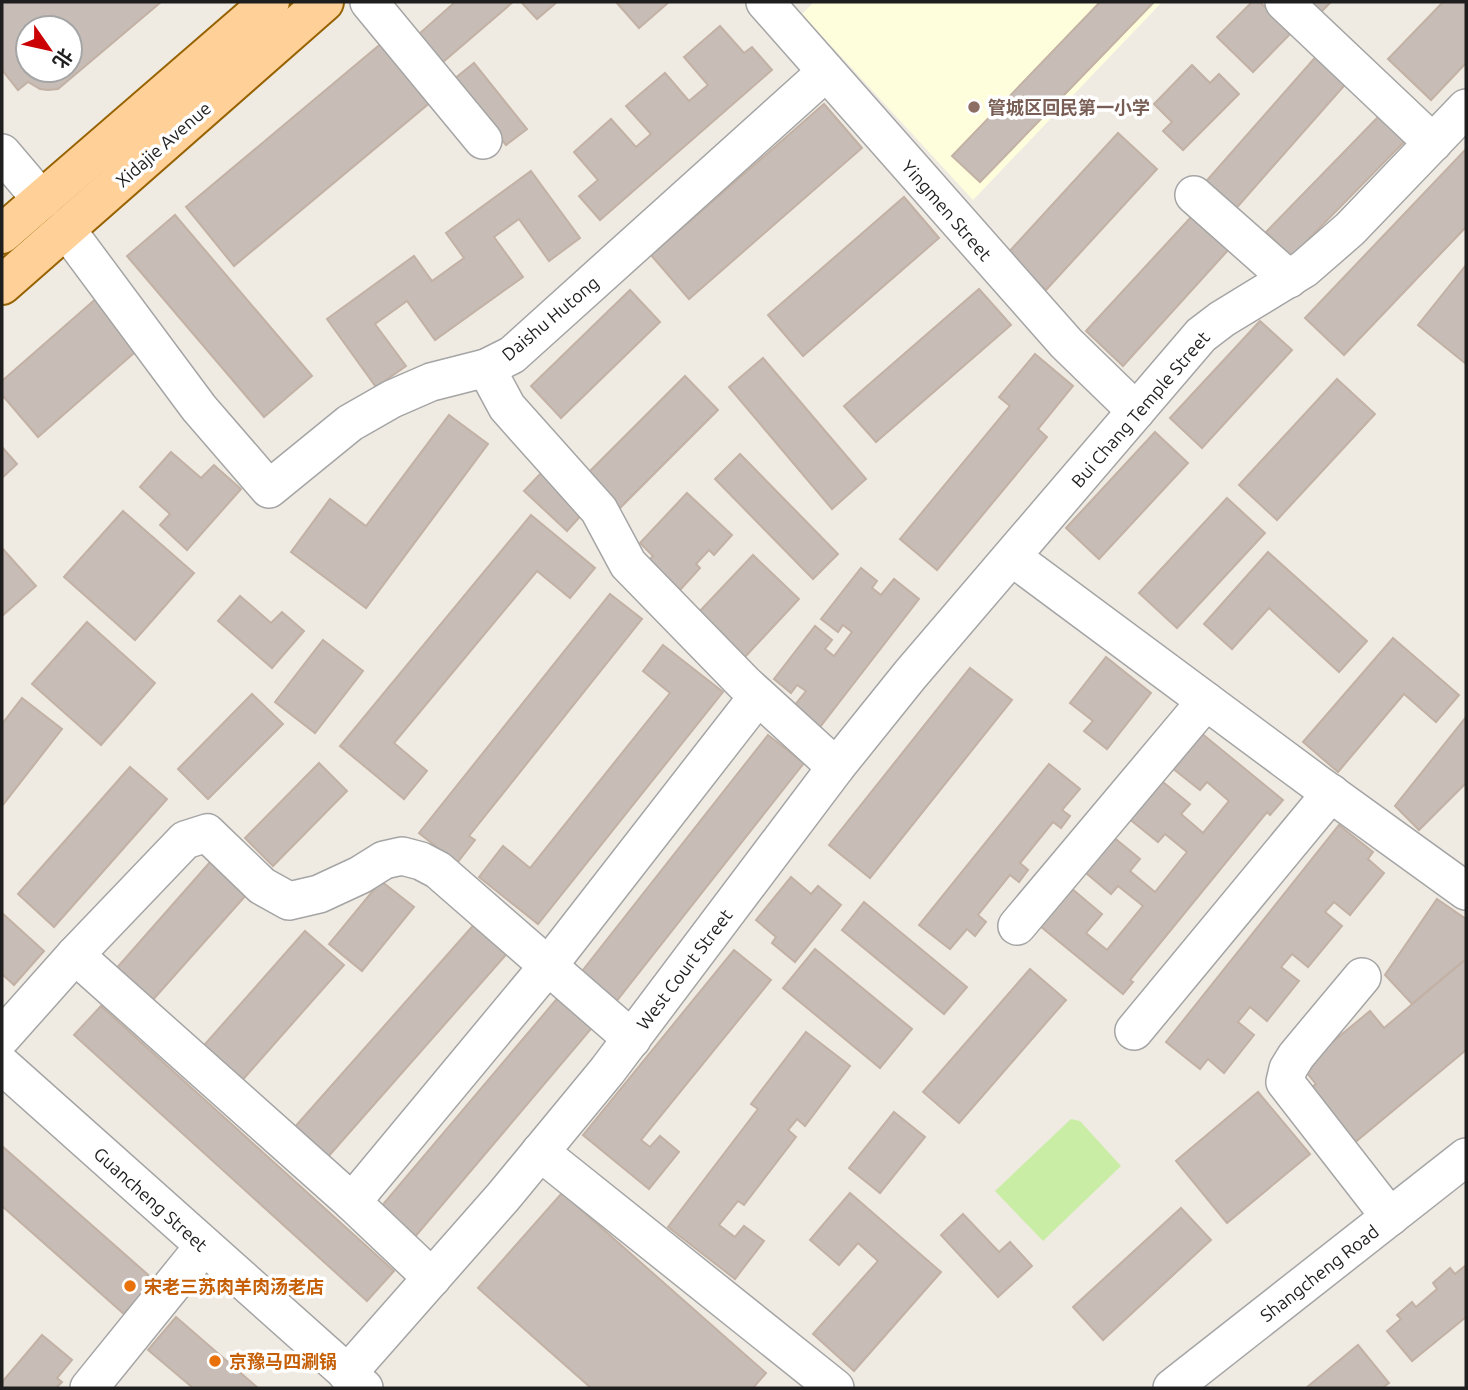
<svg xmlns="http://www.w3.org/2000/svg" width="1468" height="1390" viewBox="0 0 1468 1390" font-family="Ubuntu,'Noto Sans SC',sans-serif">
<rect width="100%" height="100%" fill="#efebe3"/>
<polygon fill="#fffedc" points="814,2 1162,2 973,200 802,14"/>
<polygon fill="#caeda5" points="1071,1119 1080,1121 1121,1166 1043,1241 995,1191"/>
<g fill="#c7bdb6" stroke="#c2b1a4" stroke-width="2" fill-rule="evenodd">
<path d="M2,2H161L58,89L48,90L40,89L28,82L18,90L2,70ZM28,28H70V70H28Z"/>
<polygon points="455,2 513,2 443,62 419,34"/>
<polygon points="521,2 557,2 537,19"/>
<polygon points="616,2 669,2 639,28"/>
<polygon points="1100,2 1154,2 980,182 952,156"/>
<polygon points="1252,2 1260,2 1291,33 1253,72 1217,37"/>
<polygon points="1306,2 1331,2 1319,14"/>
<polygon points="1443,2 1466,2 1466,63 1431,100 1388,59"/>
<polygon points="720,26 744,53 752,47 772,70 600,220 579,196 598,180 574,152 611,119 636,147 651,134 626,106 665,73 689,101 708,85 684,57"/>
<polygon points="389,37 438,96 234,266 186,207"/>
<polygon points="1320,52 1350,79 1232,213 1202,186"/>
<polygon points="474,63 527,129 506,145 453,80"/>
<polygon points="1192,65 1210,83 1219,74 1239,94 1183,150 1163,131 1172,122 1154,104"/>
<polygon points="824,104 862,148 689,299 651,255"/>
<polygon points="1380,115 1406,140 1291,257 1266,232"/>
<polygon points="1118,133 1157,169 1046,290 1007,254"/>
<polygon points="1466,149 1466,227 1344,355 1305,318"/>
<polygon points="531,171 580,238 549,261 519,219 494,237 523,277 435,340 407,301 375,324 406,366 376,387 327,319 414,256 432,281 464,258 446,233"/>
<polygon points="904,197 939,238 803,356 768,315"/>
<polygon points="175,215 312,376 264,417 127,256"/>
<polygon points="1193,215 1230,248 1123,366 1086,331"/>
<polygon points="1466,265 1466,364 1418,325"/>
<polygon points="979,289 1011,325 876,442 844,406"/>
<polygon points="630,290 660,322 561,418 531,386"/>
<polygon points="98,297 141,347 38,437 2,395 2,381"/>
<polygon points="1260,321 1292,350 1202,448 1170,418"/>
<polygon points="1035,354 1073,386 1038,429 1047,437 937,570 900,539 1010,406 999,397"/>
<polygon points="763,358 866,479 832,509 729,387"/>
<polygon points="685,376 718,410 620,508 586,475"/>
<polygon points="1337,379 1375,414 1277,520 1239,485"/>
<polygon points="449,415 488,444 366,608 291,552 330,499 366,526"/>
<polygon points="1155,432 1188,463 1099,559 1066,528"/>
<polygon points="2,447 17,464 2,478"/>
<polygon points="171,452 201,478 214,465 241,489 187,550 160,525 170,514 140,487"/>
<polygon points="740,454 838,554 813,579 715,479"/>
<polygon points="543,471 585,511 567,531 524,491"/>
<polygon points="687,493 732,535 714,555 709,550 696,564 700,568 680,590 649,560 653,556 640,543"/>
<polygon points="1227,498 1265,533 1177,628 1139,593"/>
<polygon points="123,511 194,573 135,640 64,577"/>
<polygon points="531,515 595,568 570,598 537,571 394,743 427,771 404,799 340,746"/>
<polygon points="2,548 36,586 2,616"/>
<polygon points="1268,552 1367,641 1339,672 1269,608 1232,649 1204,624"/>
<polygon points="753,555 799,599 744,658 698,613"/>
<polygon points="861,568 877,581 872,588 881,595 894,579 919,599 820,727 794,706 806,691 797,685 791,693 774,679 815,626 832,640 825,649 834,656 852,632 843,625 838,632 821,619"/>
<polygon points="610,594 642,619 469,836 475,840 457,863 419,833"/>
<polygon points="240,596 271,623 282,612 304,631 272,668 218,621"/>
<polygon points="87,622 155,683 101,745 32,684"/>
<polygon points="1393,638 1459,695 1436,722 1404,694 1338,772 1303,742"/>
<polygon points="323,640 363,671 315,733 275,702"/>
<polygon points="663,645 723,692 538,924 479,877 503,846 530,868 670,693 643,671"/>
<polygon points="1106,657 1151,693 1107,749 1084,731 1093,721 1070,703"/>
<polygon points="970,668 1012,700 870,878 829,845"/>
<polygon points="252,694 283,724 208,799 178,769"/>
<polygon points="22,698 62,729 2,806 2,724"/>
<polygon points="1466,717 1466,783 1419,830 1395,806"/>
<polygon points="1195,728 1283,800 1270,815 1267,812 1130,980 1133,982 1123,994 1034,921 1065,883 1102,914 1086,933 1107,950 1143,906 1118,886 1111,894 1079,867 1107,832 1140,859 1130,871 1155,892 1187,852 1165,834 1158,842 1122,813 1153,774 1190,804 1181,814 1203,833 1229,801 1207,782 1200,790 1166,763"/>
<polygon points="768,735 804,763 615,1003 579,975"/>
<polygon points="319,763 347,791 273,866 245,838"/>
<polygon points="1049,764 1080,789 1062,810 1070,816 1061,828 1053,822 1020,863 1028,870 1019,882 1010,875 978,915 986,922 975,936 967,929 950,949 919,925"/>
<polygon points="130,767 167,799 54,927 18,894"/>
<polygon points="1339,825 1373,852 1368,859 1384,873 1350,915 1334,902 1325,912 1342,926 1308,967 1292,954 1281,967 1299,981 1267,1021 1250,1007 1238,1022 1254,1035 1224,1073 1208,1059 1200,1069 1166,1042"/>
<polygon points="211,861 247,894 151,1002 115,970"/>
<polygon points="791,877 811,894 818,886 841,905 795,962 772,943 776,937 756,920"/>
<polygon points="381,881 414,907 362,971 329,944"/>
<polygon points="1437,899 1466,919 1466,959 1412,1004 1385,975"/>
<polygon points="864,902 967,987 944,1014 842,930"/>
<polygon points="2,913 44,951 14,985 2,974"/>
<polygon points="478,920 511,949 327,1158 294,1128"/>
<polygon points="305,931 344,965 238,1085 199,1051"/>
<polygon points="815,949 912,1029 880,1068 783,988"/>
<polygon points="734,950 771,980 641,1140 650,1147 660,1136 679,1152 649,1189 583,1135"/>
<polygon points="1466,959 1466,1050 1353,1144 1308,1090 1316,1084 1302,1067 1370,1011 1384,1028"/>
<polygon points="1030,969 1066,1000 959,1123 923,1092"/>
<polygon points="561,994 596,1023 414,1238 379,1209"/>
<polygon points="101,1006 394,1271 367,1301 74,1035"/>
<polygon points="806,1032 850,1066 805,1126 797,1119 788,1130 796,1137 744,1205 738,1201 719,1225 735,1237 744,1226 764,1241 735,1279 668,1227 758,1109 751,1104"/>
<polygon points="1258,1092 1310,1154 1227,1223 1176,1161"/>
<polygon points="894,1112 925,1137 880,1193 849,1168"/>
<polygon points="2,1146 154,1280 124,1314 2,1206"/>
<polygon points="562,1193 766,1373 753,1388 591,1388 478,1288"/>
<polygon points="850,1193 941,1272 854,1371 813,1334 878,1261 858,1243 839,1265 810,1240"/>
<polygon points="1181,1208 1211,1240 1103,1340 1073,1307"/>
<polygon points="963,1214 999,1252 1010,1242 1032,1266 998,1297 941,1235"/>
<polygon points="1466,1265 1466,1317 1412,1361 1387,1331 1401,1319 1397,1315 1412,1302 1416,1307 1437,1289 1433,1283 1450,1268 1455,1274"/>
<polygon points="176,1317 258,1388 193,1388 148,1350"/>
<polygon points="42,1335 72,1360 57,1378 62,1382 56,1388 2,1388 2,1382"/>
<polygon points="1358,1345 1389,1383 1382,1388 1306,1388"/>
</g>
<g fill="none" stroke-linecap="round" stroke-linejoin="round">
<g stroke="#a5a5a5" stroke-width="40">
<g id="minor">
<polyline points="369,2 483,140"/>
<polyline points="765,2 1066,343 1136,411"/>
<polyline points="1284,2 1433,143"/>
<polyline points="2,153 42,200"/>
<polyline points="1194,195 1289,279"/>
<polyline points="66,229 199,408 269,489 350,423 392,399 431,382 486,368 512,355 826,72"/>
<polyline points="486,368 507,407 599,510 628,564 744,683 836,767"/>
<polyline points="1012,557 1315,782 1466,891"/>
<polyline points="1017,926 1206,701"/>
<polyline points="75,955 352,1202 432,1278"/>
<polyline points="1362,977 1296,1056 1288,1069 1285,1082 1390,1217"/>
<polyline points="1134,1031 1331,793"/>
<polyline points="2,1037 75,955 185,840 207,833 262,886 289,901 319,894 360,875 384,860 402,856 421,861 438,870 632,1039"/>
<polyline points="2,1065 364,1388"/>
<polyline points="540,1152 835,1388"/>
<polyline points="352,1202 548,966 758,696"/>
<polyline points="347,1374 503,1197 607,1071 836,767 910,675 1201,335 1222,319 1304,269 1350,229 1466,108"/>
<polyline points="89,1388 204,1246"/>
<polyline points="1172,1388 1466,1157"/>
</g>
</g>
<g stroke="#976200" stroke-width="42">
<g id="major">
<polyline points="2,234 270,2"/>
<polyline points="2,285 324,2"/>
</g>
</g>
<use href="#minor" stroke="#fff" stroke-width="37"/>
<use href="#major" stroke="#ffd198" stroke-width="38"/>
</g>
<circle fill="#8d6e63" stroke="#fff" stroke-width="2.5" cx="974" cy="107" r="7"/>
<g fill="#e8710a" stroke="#fff" stroke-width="2.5">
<circle cx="130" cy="1286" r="7"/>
<circle cx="215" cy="1361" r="7"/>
</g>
<g text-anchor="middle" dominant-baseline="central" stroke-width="7" stroke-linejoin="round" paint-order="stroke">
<g font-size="18" font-weight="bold" fill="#785e54" stroke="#fff" text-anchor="start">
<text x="988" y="107">管城区回民第一小学</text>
</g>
<g font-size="18" fill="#1e1e1e" stroke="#fff">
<text transform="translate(163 144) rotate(-41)">Xidajie Avenue</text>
<text transform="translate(947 210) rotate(49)">Yingmen Street</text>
<text transform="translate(550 318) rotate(-40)">Daishu Hutong</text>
<text transform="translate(1140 409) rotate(-49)">Bui Chang Temple Street</text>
<text transform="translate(684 969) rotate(-53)">West Court Street</text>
<text transform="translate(151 1199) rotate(42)">Guancheng Street</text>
<text transform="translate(1319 1273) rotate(-38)">Shangcheng Road</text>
</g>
<g font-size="18" font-weight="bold" fill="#c56008" stroke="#fff" text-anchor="start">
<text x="144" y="1286">宋老三苏肉羊肉汤老店</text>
<text x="229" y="1361">京豫马四涮锅</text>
</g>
</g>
<rect width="1468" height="1390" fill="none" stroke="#1e1e1e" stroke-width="7"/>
<g transform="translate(49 49) rotate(124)"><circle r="33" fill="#ffffff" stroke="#a5a5a5" stroke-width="2"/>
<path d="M0-5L12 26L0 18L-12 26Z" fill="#cb0004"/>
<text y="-10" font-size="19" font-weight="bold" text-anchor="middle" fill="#1e1e1e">北</text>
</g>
</svg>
